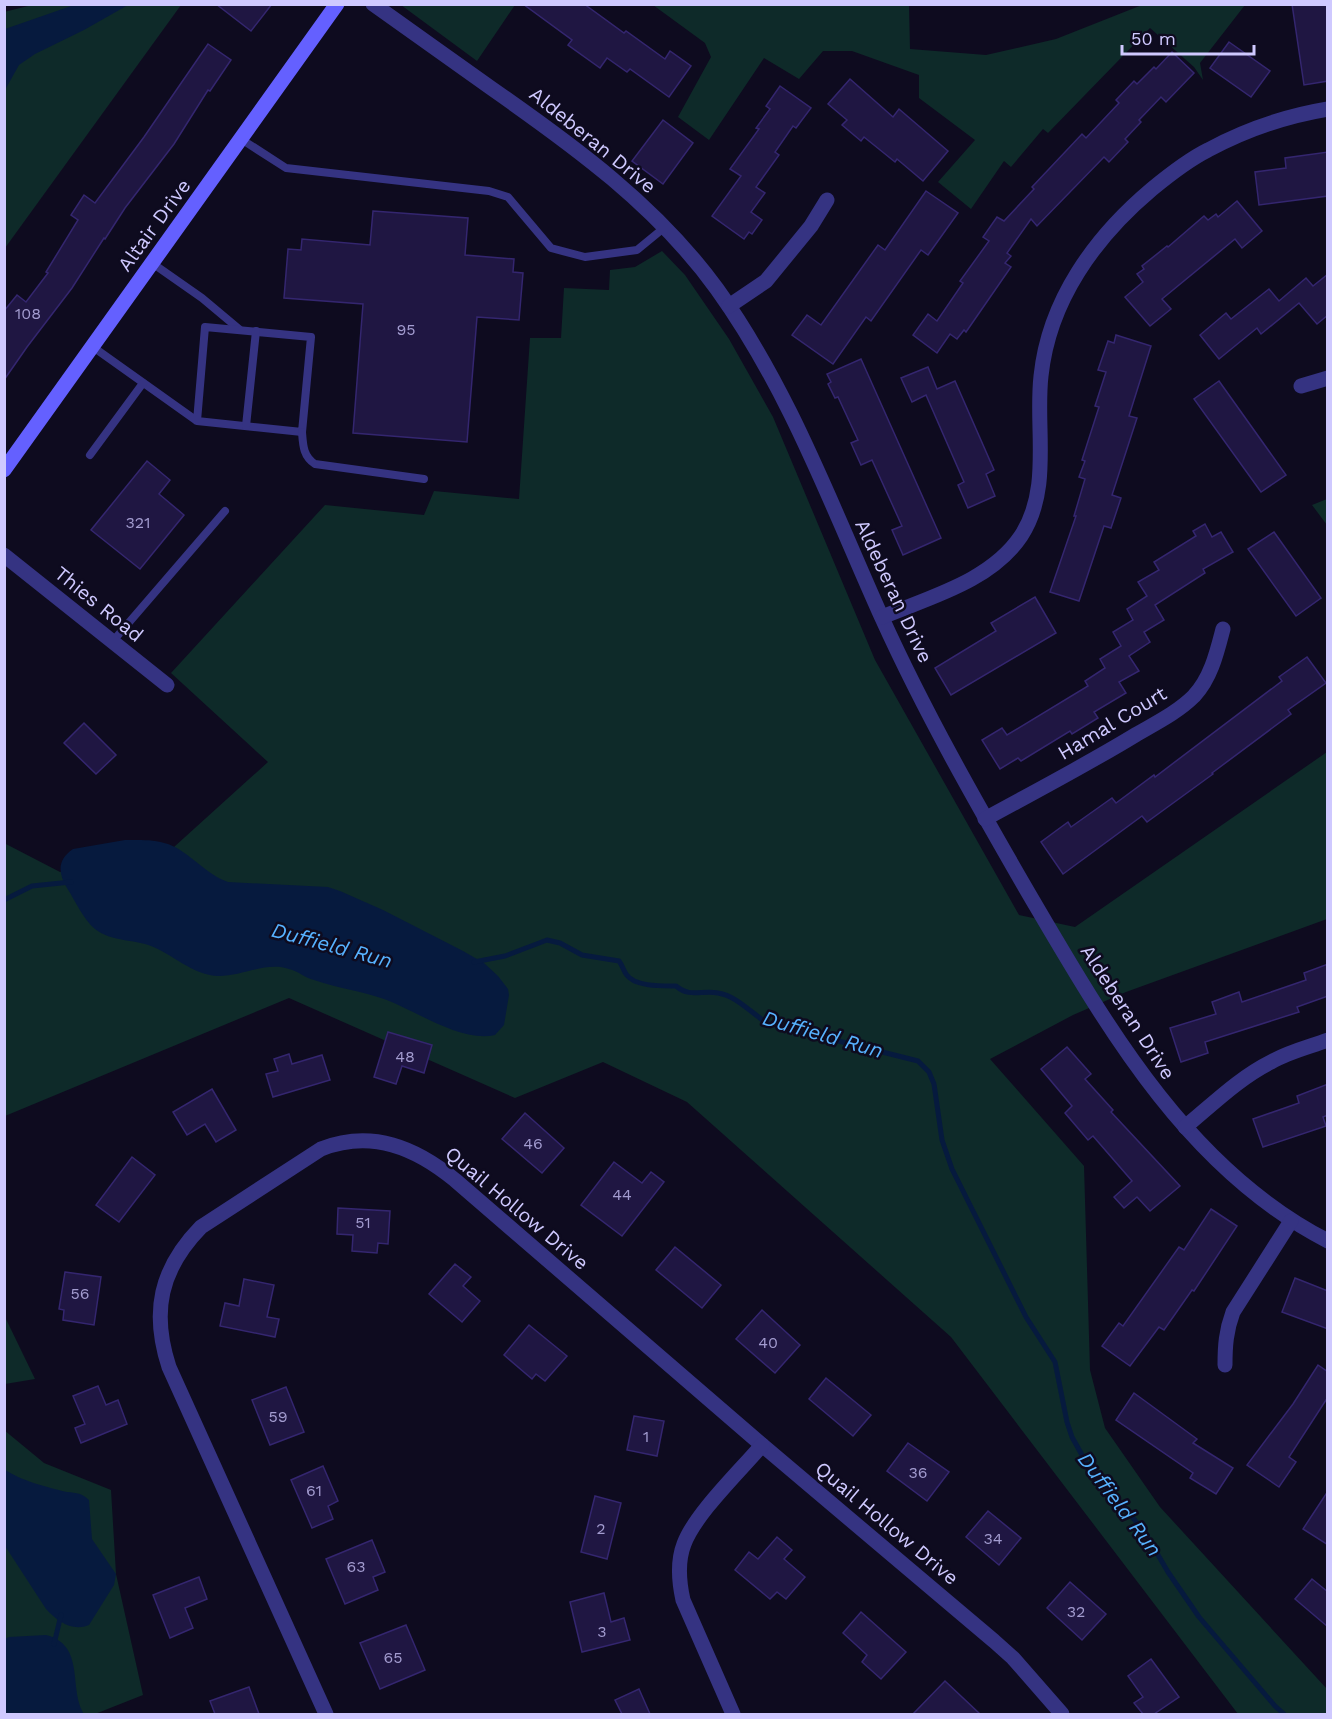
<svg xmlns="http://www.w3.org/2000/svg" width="1332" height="1719" viewBox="0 0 1332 1719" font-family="'Work Sans',sans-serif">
<rect width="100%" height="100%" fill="#0e0b1f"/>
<g fill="#0e2a29">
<polygon points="36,4 181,5 5,248 4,12"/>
<polygon points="401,5 515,5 477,61"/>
<polygon points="653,5 909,5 910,49 986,55 1056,39 1142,5 1245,5 1200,63 1203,80 1194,67 1150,28 1048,133 1043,129 1011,167 1004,161 971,209 938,182 975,140 919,98 919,75 852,51 823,51 799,79 764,58 709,140 678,117 711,57 705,43"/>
<polygon points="662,251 685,275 729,339 773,417 875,660 1019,915 1075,927 1327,752 1327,919 1126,992 1073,1015 990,1059 1084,1166 1090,1370 1105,1428 1160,1507 1327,1689 1327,1714 1238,1714 951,1337 687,1102 603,1062 515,1098 289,998 5,1116 4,843 60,872 174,847 268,762 171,673 325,505 424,515 434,491 519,499 530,338 561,338 564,288 609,290 610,270 635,267"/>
<polygon points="1327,499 1327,525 1312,505"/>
<polygon points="5,1317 35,1379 5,1384"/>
<polygon points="4,1430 44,1463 111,1490 116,1574 143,1695 95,1714 5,1714"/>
</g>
<g fill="#061a3e">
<polygon points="74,5 128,5 84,30 35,54 19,65 5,90 5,29"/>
<path d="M125,840C139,840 154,839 168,844C190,852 205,874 228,882L328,887L340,891L383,910L463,951L484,963L498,976L508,989L509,995L504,1025L495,1035C461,1043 415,1010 384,999C361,991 337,988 314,980C305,978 298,971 289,969C266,961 241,977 217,976C191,974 174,955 151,946C133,939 112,942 95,929C83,919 76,902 67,888C58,873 57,860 73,849Z"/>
<path d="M4,1469C19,1480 49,1488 67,1492C77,1493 82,1493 89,1500L92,1539L116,1574L114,1585L89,1625C72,1632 57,1621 46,1609L5,1546Z"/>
<path d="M46,1635C86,1645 68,1689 84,1714H5V1639L9,1637Z"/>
</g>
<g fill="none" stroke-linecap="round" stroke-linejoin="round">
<g stroke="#061a3e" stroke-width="5">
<polyline points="4,900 32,886 71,882"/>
<path d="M474,962L505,956L547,940L560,943L582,955L619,961C622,965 623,969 626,974C634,987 663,986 676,986C690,998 701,990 718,993C737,996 751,1013 767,1023L918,1061L929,1072L934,1084L942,1140L952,1169L1026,1317L1055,1362L1067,1422L1072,1437L1087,1464L1144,1531L1168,1572L1199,1617L1275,1706L1284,1714"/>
<polyline points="54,1644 61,1615"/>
</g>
</g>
<g fill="#1f1642" stroke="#34266f" stroke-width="1.5">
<polygon points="216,4 272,4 251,31"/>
<polygon points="523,4 584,4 624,33 626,31 665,59 670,51 691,66 669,97 630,69 627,72 607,58 600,68 568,45 572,40"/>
<polygon points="1292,4 1328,4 1328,81 1304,85"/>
<polygon points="1229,42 1270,71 1251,97 1210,68"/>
<polygon points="208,44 231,60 210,91 208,90 174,144 125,208 105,239 104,238 72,288 27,347 4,380 4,311 17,295 26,302 48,273 46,272 78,220 71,215 84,195 95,203 144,137"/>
<polygon points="1172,52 1194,73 1166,102 1161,97 1139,120 1141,122 1125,139 1128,142 1109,162 1104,157 1037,226 1031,219 1007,253 1011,256 1005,263 1011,267 966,332 964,330 957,339 950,334 937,353 913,335 928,314 937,321 963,283 960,281 989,241 983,237 997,217 1004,221 1034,189 1032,187 1082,134 1086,138 1119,103 1116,100 1134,81 1137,84 1154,67 1156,69"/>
<polygon points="850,79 893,117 899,109 948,151 923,181 897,159 895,162 864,137 861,141 842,125 847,120 828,104"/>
<polygon points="780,86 811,108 796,128 793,126 775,152 779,155 756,187 765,193 751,212 762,220 752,234 749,232 744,239 712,216 741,176 730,169 759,129 756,128 770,109 766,106"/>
<polygon points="663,120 693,143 663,184 632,161"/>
<polygon points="1328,152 1328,196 1259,205 1255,172 1286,168 1285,158"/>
<polygon points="926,191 958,213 928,255 921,250 871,321 866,317 833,364 792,335 807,315 821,325 878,245 885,250"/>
<polygon points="1237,201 1262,231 1242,248 1235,239 1162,299 1171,309 1150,326 1125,297 1143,282 1137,274 1144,269 1142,266 1167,246 1168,247 1204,216 1208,220 1216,214 1218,217"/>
<polygon points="373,211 468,218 465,255 514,259 513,272 523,273 519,320 477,317 467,442 353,433 363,304 284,298 288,249 301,250 302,239 370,245"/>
<polygon points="1328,274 1328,315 1317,324 1299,303 1261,334 1257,328 1219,359 1200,335 1226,313 1231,319 1269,289 1279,301 1306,278 1313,286"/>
<polygon points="1116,335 1151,346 1129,416 1137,418 1112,495 1121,498 1111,528 1104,526 1079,601 1050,592 1076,516 1074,516 1085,479 1079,477 1085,461 1082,460 1099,407 1095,406 1106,372 1098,370 1108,341 1114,343"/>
<polygon points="861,359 941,538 903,555 892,530 902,526 872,460 861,465 851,443 858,440 838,397 835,398 828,384 831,382 827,374"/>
<polygon points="928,367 937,389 955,381 994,470 986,474 995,496 968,508 958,485 964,482 926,395 912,402 901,378"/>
<polygon points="1219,381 1286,475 1261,492 1194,399"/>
<polygon points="147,461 170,480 159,494 184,515 140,569 91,530"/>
<polygon points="1205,524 1212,537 1221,532 1233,552 1203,569 1205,573 1155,605 1164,620 1144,632 1150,642 1129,656 1139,671 1119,682 1126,693 1094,712 1098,718 1072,734 1070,731 1021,761 1018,758 1000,769 982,740 1002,728 1007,735 1088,686 1085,681 1105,668 1100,659 1121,646 1113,632 1133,620 1127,609 1147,596 1138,582 1159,570 1154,562 1196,536 1193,531"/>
<polygon points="1274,532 1321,598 1296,616 1248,549"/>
<polygon points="1035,597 1056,633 951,695 935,668 996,631 991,623"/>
<polygon points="1307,657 1326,683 1288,710 1291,714 1212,773 1213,774 1147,822 1142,816 1063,874 1041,842 1068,822 1071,827 1112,798 1116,803 1154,775 1155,777 1282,681 1279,677"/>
<polygon points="84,723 116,755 96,774 64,743"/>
<polygon points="1328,964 1328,996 1297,1007 1299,1012 1205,1042 1208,1053 1181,1062 1170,1028 1216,1014 1212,1002 1239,992 1242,1002 1306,980 1304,973"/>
<polygon points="388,1032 432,1045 424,1073 402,1066 396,1084 374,1077"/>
<polygon points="1067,1047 1091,1074 1085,1079 1113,1110 1111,1112 1180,1186 1150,1211 1137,1197 1124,1208 1114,1197 1132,1181 1093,1136 1088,1140 1065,1113 1072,1106 1041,1069"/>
<polygon points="289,1054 292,1064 322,1055 330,1080 273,1097 266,1074 278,1071 274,1059"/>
<polygon points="1328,1084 1328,1115 1323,1117 1326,1126 1263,1147 1253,1119 1299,1103 1297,1096"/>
<polygon points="212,1089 236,1130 216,1142 205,1124 187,1135 173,1112"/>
<polygon points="525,1113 564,1148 542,1173 502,1139"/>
<polygon points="132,1157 155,1175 119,1222 96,1205"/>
<polygon points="614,1162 642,1183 651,1172 664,1182 622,1236 581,1205"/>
<polygon points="338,1208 390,1211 388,1244 378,1243 377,1253 352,1251 353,1235 337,1234"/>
<polygon points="1211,1209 1237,1226 1194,1291 1192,1290 1164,1330 1159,1327 1130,1366 1102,1346 1119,1323 1123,1326 1179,1247 1184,1250"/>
<polygon points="675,1247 721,1285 702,1308 656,1270"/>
<polygon points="455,1264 471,1277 463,1286 480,1301 462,1322 429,1294"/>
<polygon points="65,1272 101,1277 94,1325 63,1320 64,1310 59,1309"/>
<polygon points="1295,1278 1328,1291 1328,1329 1282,1312"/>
<polygon points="244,1279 274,1285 267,1317 279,1319 275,1337 220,1326 225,1303 239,1306"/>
<polygon points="762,1310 800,1345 775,1373 736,1339"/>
<polygon points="529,1325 567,1356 545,1381 536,1374 532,1379 504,1355"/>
<polygon points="1318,1365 1328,1372 1328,1397 1289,1457 1296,1462 1279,1487 1247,1465 1293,1404"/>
<polygon points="826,1378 871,1415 853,1436 809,1399"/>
<polygon points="98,1386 106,1405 118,1400 127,1424 81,1443 75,1428 85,1424 73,1396"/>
<polygon points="286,1387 304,1432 270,1445 252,1400"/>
<polygon points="1134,1393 1197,1439 1193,1443 1233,1468 1216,1494 1190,1478 1193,1473 1116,1420"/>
<polygon points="634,1416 664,1421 657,1456 627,1450"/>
<polygon points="908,1443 949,1472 927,1501 887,1471"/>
<polygon points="323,1466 338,1501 328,1506 333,1519 312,1528 291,1480"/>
<polygon points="1328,1491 1328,1545 1303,1529"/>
<polygon points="595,1496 621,1503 607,1559 581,1552"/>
<polygon points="988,1511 1021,1538 999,1565 966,1537"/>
<polygon points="777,1537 792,1550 784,1559 805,1577 786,1599 777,1592 770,1599 735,1570 749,1552 758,1559"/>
<polygon points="372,1540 385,1572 373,1577 378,1590 345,1604 326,1559"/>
<polygon points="199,1577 207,1599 185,1608 193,1628 170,1638 153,1595"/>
<polygon points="1312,1579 1328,1592 1328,1627 1295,1599"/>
<polygon points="1070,1582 1106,1614 1082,1640 1047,1608"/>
<polygon points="604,1593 611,1622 624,1618 630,1640 582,1652 570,1602"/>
<polygon points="861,1612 906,1652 881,1679 862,1662 867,1655 843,1633"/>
<polygon points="406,1625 425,1670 380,1689 360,1643"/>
<polygon points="1151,1659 1179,1697 1154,1714 1143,1714 1134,1703 1143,1697 1128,1676"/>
<polygon points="945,1681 980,1714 913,1714"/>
<polygon points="249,1687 259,1714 215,1714 210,1701"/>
<polygon points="639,1689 650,1714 622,1714 615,1700"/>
</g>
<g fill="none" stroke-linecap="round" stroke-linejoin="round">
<g stroke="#353382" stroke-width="8">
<polyline points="241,139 286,168 489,191 508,197 551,248 585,257 637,250 665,227"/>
<polyline points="152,263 202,298 239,329"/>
<polyline points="93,347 197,421 302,432 311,337 205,327 197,421"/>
<polyline points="246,426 256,331"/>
<path d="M302,432C303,445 303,456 315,464L424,479"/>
<polyline points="90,455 143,383"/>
<polyline points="113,641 225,511"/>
</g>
<g stroke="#353382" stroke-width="15">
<path d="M373,4C412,32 452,60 491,88C574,146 657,206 717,289C789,389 832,507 882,618C925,713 977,804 1029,894C1106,1025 1187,1169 1328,1241"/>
<polyline points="729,306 766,281 811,226 827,200"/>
<polyline points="1301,386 1328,378"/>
<polyline points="4,555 167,685"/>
<path d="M882,617C930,597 991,581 1021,536C1052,489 1035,428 1041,376C1049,300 1095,237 1152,189C1169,175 1188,160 1208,150C1245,130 1286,116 1328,109"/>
<path d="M985,819C1036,791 1088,764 1137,734C1156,723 1178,712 1194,696C1211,678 1217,652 1223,629"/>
<path d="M1185,1127C1213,1104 1239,1078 1271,1062C1288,1052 1309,1047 1328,1040"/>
<path d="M1225,1365C1225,1346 1226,1331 1233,1312L1291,1221"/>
<path d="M326,1714L169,1367C151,1312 160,1269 201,1227L321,1149C372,1129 416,1148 455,1180L762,1445L994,1641L1013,1658L1062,1714"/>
<path d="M733,1714L683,1600C679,1582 677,1562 684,1544C695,1514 740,1471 762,1445"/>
</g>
<polyline stroke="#6460ff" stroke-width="15" points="4,470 337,4"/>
</g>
<g text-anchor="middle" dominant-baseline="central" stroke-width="5" stroke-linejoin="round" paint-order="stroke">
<g font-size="16" fill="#a39cd0">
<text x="28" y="313">108</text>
<text x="406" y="329">95</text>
<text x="138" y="522">321</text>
<text x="405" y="1056">48</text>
<text x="533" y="1143">46</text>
<text x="622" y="1194">44</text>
<text x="363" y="1222">51</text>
<text x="80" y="1293">56</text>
<text x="768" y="1342">40</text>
<text x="278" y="1416">59</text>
<text x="646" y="1436">1</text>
<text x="918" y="1472">36</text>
<text x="314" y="1490">61</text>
<text x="601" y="1528">2</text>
<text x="993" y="1538">34</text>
<text x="356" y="1566">63</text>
<text x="1076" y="1611">32</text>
<text x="602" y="1631">3</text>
<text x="393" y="1657">65</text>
</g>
<g font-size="20" fill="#cfc9ff" stroke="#0e0b1f">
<text transform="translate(593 140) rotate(39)">Aldeberan Drive</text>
<text transform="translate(154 225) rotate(-54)">Altair Drive</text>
<text transform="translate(894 591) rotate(65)">Aldeberan Drive</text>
<text transform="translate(99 604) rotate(39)">Thies Road</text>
<text transform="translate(1112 723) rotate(-31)">Hamal Court</text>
<text transform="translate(1128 1012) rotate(57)">Aldeberan Drive</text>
<text transform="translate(517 1208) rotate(40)">Quail Hollow Drive</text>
<text transform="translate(887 1523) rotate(40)">Quail Hollow Drive</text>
</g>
<g font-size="21" font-style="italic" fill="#57b2ff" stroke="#0e0b1f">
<text transform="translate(332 945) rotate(15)">Duffield Run</text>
<text transform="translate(823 1034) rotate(16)">Duffield Run</text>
<text transform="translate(1120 1504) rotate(53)">Duffield Run</text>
</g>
</g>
<rect width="1332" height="1719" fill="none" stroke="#cfc9ff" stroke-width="12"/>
<path d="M1122 45v9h132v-9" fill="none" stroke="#cfc9ff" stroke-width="3"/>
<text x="1131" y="45" font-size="18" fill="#cfc9ff" stroke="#0e0b1f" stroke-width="4.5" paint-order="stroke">50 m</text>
</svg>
